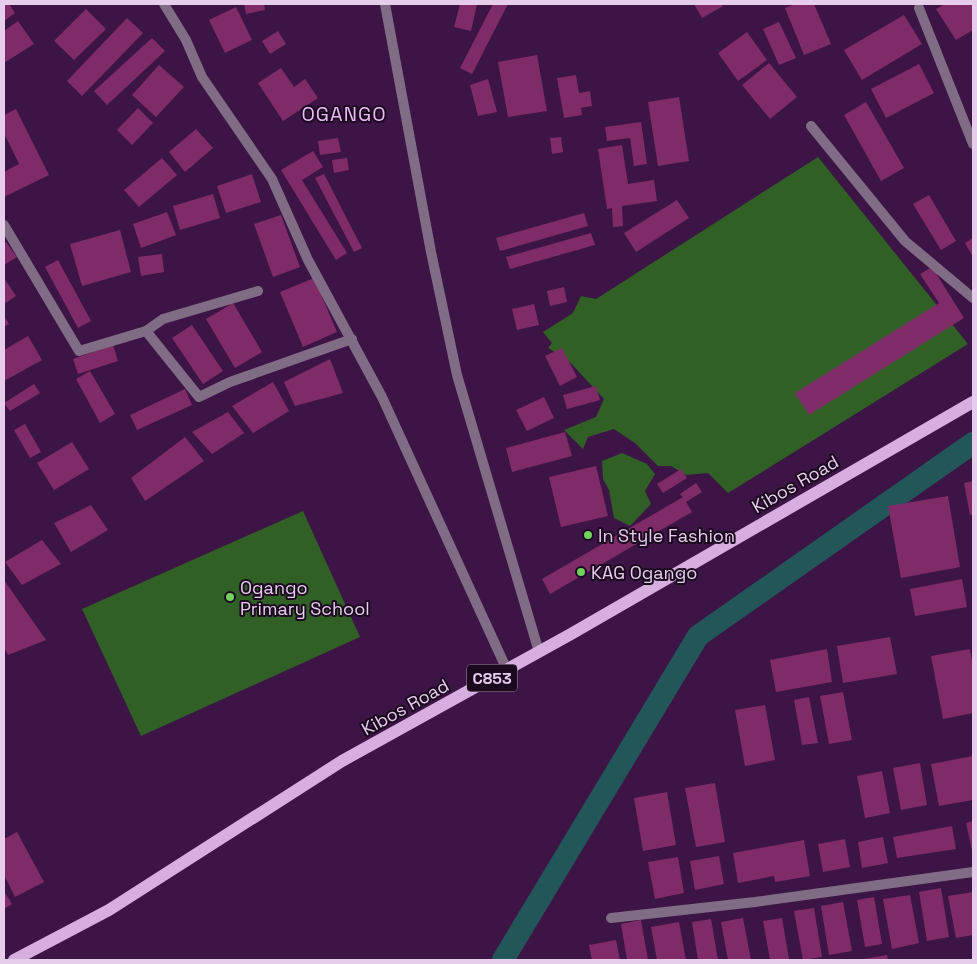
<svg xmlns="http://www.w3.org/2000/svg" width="977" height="964" viewBox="0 0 977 964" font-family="'Space Grotesk',sans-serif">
<rect width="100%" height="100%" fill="#3d1446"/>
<g fill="#306025">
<polygon points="818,157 968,344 728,493 708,473 686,475 671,466 658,466 635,443 614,429 588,437 583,449 564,430 596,417 604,399 567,359 548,348 552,343 543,332 573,313 581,296 596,299"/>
<polygon points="622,453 647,464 655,474 645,491 651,504 630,526 614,518 609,490 603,479 602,461"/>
<polygon points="303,511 360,637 141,736 82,609"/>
</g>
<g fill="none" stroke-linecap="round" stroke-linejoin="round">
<polyline stroke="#235659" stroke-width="22" points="503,960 698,636 973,443"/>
</g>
<g fill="#7f2b68">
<polygon points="4,4 9,4 15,13 4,21"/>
<polygon points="244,4 264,4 265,10 246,14"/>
<polygon points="460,4 477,4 471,31 454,27"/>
<polygon points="493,4 508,4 472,74 460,68"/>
<polygon points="694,4 721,4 723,6 702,18"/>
<polygon points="795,4 814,4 831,44 804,55 785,8"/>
<polygon points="945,4 973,4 973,30 956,40 936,9"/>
<polygon points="236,7 252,40 225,53 209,20"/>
<polygon points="86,9 106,29 74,60 54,41"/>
<polygon points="904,15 922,44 862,80 844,50"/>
<polygon points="127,18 143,33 82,96 67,81"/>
<polygon points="18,21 34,44 4,63 4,31"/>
<polygon points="779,22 796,58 779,65 763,29"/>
<polygon points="278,31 286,44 270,54 262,41"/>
<polygon points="747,32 767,60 738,81 718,53"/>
<polygon points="152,38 165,51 107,105 94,91"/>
<polygon points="537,55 547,111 508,117 498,62"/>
<polygon points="769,63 797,97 770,119 742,85"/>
<polygon points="919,64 934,93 886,118 871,89"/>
<polygon points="159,65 184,87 156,117 132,95"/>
<polygon points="281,68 294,87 305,79 318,98 283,121 258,83"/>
<polygon points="576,75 579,93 590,91 592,106 581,108 582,115 564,118 557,78"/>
<polygon points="488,79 497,112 478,116 470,85"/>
<polygon points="679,97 689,161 658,166 648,102"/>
<polygon points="866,102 904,168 881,181 844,115"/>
<polygon points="138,108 153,123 132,145 117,130"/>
<polygon points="16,109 49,175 4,197 4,172 19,164 4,133 4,115"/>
<polygon points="641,122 647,164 634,166 630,138 607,141 605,127"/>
<polygon points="196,129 213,148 185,172 169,152"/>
<polygon points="561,137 563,152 552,154 550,138"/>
<polygon points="338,138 341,152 320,155 318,141"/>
<polygon points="622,145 628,184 654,180 657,201 622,206 623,226 613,227 612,208 607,209 598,149"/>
<polygon points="313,151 323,167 302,180 347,253 336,260 281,170"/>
<polygon points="162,158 177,175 139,207 124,190"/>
<polygon points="347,158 349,170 334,173 332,160"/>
<polygon points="252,174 261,202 226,213 217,186"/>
<polygon points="324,174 362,248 354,252 315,178"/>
<polygon points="213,194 220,218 180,230 173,206"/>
<polygon points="929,195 956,241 941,250 913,204"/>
<polygon points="677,200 689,218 636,252 624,233"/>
<polygon points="167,212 176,235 141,248 133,224"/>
<polygon points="584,213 588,226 500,251 496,238"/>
<polygon points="281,215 300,267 273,277 254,224"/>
<polygon points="120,230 131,272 82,286 70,244"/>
<polygon points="591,233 595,245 510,269 506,257"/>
<polygon points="973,238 973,257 965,243"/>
<polygon points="6,242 17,257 4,265 4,243"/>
<polygon points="162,254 164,272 141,276 138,257"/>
<polygon points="58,260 91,321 78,328 45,267"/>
<polygon points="932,267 964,318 809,415 795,393 939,303 920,274"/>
<polygon points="4,278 16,296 4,304"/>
<polygon points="314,278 337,332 303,347 280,292"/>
<polygon points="564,287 567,302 550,306 547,291"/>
<polygon points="233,303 262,352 235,368 206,319"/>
<polygon points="534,304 539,325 517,330 512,309"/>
<polygon points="4,316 9,324 4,327"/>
<polygon points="192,325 223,371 203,384 172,338"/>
<polygon points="28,336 42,360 4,381 4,350"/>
<polygon points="113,345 118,361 78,374 73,359"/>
<polygon points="562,348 577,377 560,386 545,356"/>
<polygon points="330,359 343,393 295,406 284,382"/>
<polygon points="90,371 115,414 100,423 76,379"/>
<polygon points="273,382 289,411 253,433 232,406"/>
<polygon points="34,384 40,393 10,411 4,403"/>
<polygon points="596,386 600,400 567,409 563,395"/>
<polygon points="185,389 192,405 137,430 130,415"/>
<polygon points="544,397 554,418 527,431 516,410"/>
<polygon points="228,412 244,433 212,454 192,432"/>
<polygon points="25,424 41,452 30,458 14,430"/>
<polygon points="565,432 572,456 512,472 506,448"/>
<polygon points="185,437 204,461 145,501 131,478"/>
<polygon points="72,442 89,469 54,490 37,463"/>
<polygon points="596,466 608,516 561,527 549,477"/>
<polygon points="681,469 687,478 663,493 657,484"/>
<polygon points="973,481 973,514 970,515 964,483"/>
<polygon points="696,483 702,492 686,502 692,512 550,594 542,579 683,497 680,494"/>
<polygon points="948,496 960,567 901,578 888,506"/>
<polygon points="91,505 108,530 71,552 54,523"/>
<polygon points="42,540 61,564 22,585 5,562"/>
<polygon points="962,579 967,607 915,616 910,589"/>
<polygon points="4,580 46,640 8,655 4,648"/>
<polygon points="890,637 897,674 843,683 837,646"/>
<polygon points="827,649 832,682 776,692 770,660"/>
<polygon points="970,649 973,667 973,713 943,719 931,656"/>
<polygon points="843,692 852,740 829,744 820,696"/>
<polygon points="809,697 818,743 802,745 794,700"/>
<polygon points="765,705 775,760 745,766 735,710"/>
<polygon points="973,756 973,800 939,806 931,764"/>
<polygon points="920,763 927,805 901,810 893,768"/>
<polygon points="882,771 890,813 865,818 857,776"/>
<polygon points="715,783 725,842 696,847 685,788"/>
<polygon points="667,792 676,845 643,851 634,798"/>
<polygon points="973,821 973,850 972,850 966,823"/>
<polygon points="952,826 956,849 897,858 893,837"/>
<polygon points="17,832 44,882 15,897 4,875 4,839"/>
<polygon points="883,837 888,863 862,868 858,842"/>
<polygon points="845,839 850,867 823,872 818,844"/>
<polygon points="804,840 810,876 775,882 774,876 738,883 733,853"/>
<polygon points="719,856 724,884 695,890 690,861"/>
<polygon points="678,857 684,893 655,899 648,862"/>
<polygon points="941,888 949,937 927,941 919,892"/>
<polygon points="4,891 12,904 4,909"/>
<polygon points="973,892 973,935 956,938 948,896"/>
<polygon points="910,895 919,943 892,949 883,899"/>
<polygon points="874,897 882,944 865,947 857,900"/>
<polygon points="843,902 852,951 829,955 821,906"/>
<polygon points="814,908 822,957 803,960 794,911"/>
<polygon points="743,918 751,960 728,960 721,922"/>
<polygon points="782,918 789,959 770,960 763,921"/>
<polygon points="711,919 718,960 698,960 692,922"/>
<polygon points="641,920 648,960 627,960 621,924"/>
<polygon points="679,922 686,960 657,960 651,927"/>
<polygon points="616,940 620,960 592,960 589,945"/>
<polygon points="887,955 888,960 863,960 863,959"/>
</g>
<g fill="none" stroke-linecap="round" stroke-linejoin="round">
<g stroke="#806c84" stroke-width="10">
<polyline points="164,4 186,40 202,77 272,179 308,260 382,397 507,670"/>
<polyline points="385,4 431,252 457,375 539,652"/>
<polyline points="919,8 973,144"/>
<polyline points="811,126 905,241 973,298"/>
<polyline points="4,225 79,351 146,331 163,319 258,291"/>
<polyline points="146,331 199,397 230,382 352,339"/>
<polyline points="611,918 755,902 973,872"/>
</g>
<polyline stroke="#d7aee0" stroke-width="12" points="14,960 109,910 342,761 571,634 973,402"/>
</g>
<g fill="#73d25d" stroke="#1b0a1f" stroke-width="2">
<circle cx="588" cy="535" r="5"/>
<circle cx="581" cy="572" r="5"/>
<circle cx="230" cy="597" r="5"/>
</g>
<g text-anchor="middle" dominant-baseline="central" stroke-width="4" stroke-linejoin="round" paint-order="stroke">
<rect fill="#1b0a1f" stroke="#a892ae" stroke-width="1" x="467" y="664.5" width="50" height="27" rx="4"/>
<g font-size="16" font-weight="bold" fill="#e5cdeb">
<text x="492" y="678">C853</text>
</g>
<g font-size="18" fill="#e5cdeb" stroke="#1b0a1f">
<text transform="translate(795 484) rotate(-30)">Kibos Road</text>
<text transform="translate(405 707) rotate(-29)">Kibos Road</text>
</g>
<g font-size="18" fill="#e5cdeb" stroke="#1b0a1f" text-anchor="start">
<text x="598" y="535">In Style Fashion</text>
<text x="591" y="572">KAG Ogango</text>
<text x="240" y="587">Ogango<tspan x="240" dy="21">Primary School</tspan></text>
</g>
<g font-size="20" letter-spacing="1" fill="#ecbbf7" stroke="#1b0a1f">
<text x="344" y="114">OGANGO</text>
</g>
</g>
<rect width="977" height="964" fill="none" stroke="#e5cdeb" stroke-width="10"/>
</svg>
